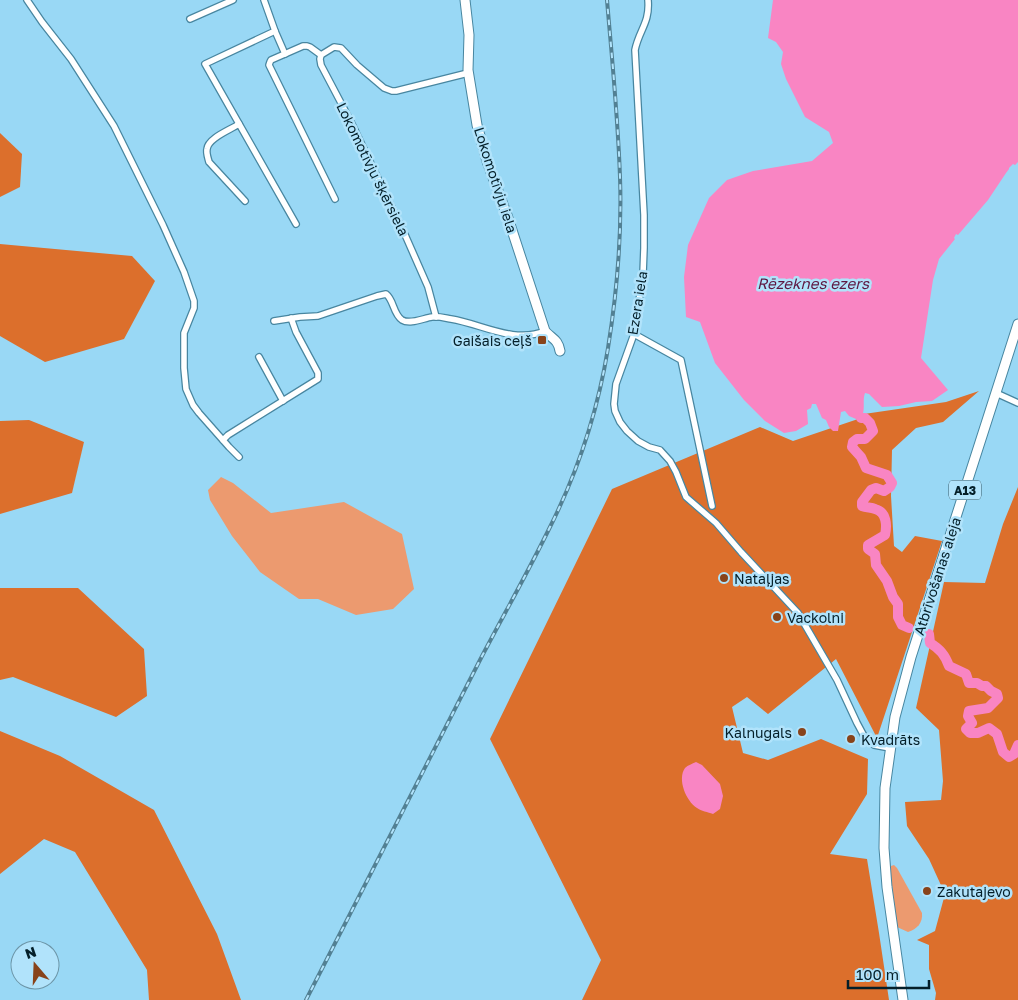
<svg xmlns="http://www.w3.org/2000/svg" width="1018" height="1000" viewBox="0 0 1018 1000" font-family="'Golos Text',sans-serif">
<rect width="100%" height="100%" fill="#99d8f5"/>
<g fill="#ec9a6f">
<polygon points="221,477 233,483 271,513 344,502 402,534 414,589 393,609 356,615 318,599 299,599 260,572 232,536 210,500 208,490"/>
<path d="M894,865L897,868L922,913C923,923 917,929 908,932L897,927L890,869L891,866Z"/>
</g>
<g fill="#dc6f2c">
<polygon points="0,133 22,154 20,187 0,197"/>
<polygon points="0,244 132,256 155,281 124,339 45,362 0,336"/>
<polygon points="979,391 943,422 916,428 892,450 891,496 894,546 902,552 915,536 942,541 877,738 836,659 768,714 747,697 732,707 743,753 768,760 821,739 868,759 867,794 830,854 867,859 879,933 889,1000 582,1000 601,960 490,739 612,489 760,427 793,441 861,418 864,414 946,402"/>
<polygon points="29,420 84,442 72,493 0,514 0,421"/>
<polygon points="1018,487 1018,1000 935,1000 936,993 929,969 929,945 917,940 935,931 945,894 929,859 907,826 905,802 941,800 943,781 939,730 916,708 944,582 985,583 1003,524"/>
<polygon points="0,588 78,588 144,649 147,696 116,717 13,677 0,680"/>
<polygon points="0,731 60,756 154,810 217,934 241,1000 149,1000 147,970 75,852 44,839 0,874"/>
</g>
<g fill="#f985c3">
<path d="M773,0H1018V162L1015,165L1013,164L1009,168V169L1006,173L988,200L958,235L956,234L954,238L955,239L939,259L933,280L921,358L948,390L932,401L916,402L899,406L882,407L869,394L865,393C862,401 866,410 861,418L856,419L849,416L845,411L841,412L838,431H833L829,427L826,420L822,418L816,404H812L811,408L807,410L808,424L796,431L784,433L765,421L744,400L715,363L700,322L686,317L684,277L688,245L709,198L727,180L753,171L812,161L833,143L829,132L805,117L786,79L781,64L783,52L776,42L768,38Z"/>
<path d="M696,762L702,765L720,784L723,796L720,809L713,814C708,812 701,811 697,808C686,801 677,779 685,768C688,765 692,764 696,762Z"/>
</g>
<g fill="none" stroke-linecap="round" stroke-linejoin="round">
<g stroke="#f985c3" stroke-width="10">
<path d="M861,418H865L870,423L873,431L865,439H857L853,442L852,447L861,457L866,468L887,475L892,483L890,487L884,491L876,488L871,490L862,502V506C867,508 871,507 875,509C887,512 887,526 885,535L868,545V549L875,554L876,565L887,581L893,597L898,604V617L902,625L909,628"/>
<path d="M929,634L930,643C940,649 945,655 949,666L966,674L969,683H977L982,686H986L991,691L997,694L998,698L988,708L969,711L968,716L972,723L966,729L970,733H978L989,728L997,734L1003,752L1009,757L1014,754L1018,745"/>
</g>
<g stroke="#4886a0" stroke-width="8">
<g id="street">
<polyline points="27,0 42,22 71,59 114,126 163,225 184,272 194,301 194,308 184,333 184,368 186,389 193,405 199,413 229,447 239,457"/>
<polyline points="264,0 275,31 205,64 296,224"/>
<path d="M648,0C650,23 639,30 635,50L644,215V248L643,274L634,334L616,384L614,404L615,411L620,422L627,431L638,441L649,447L660,450L670,461L676,472L686,497L716,523L741,552L798,613L837,680L857,723L864,736L874,745L890,748"/>
<polyline points="190,19 233,0"/>
<polyline points="275,31 285,54"/>
<polyline points="321,55 310,47 307,46 303,46 271,60 270,62 269,65 335,199"/>
<path d="M239,124C230,130 208,138 207,149C206,153 208,158 209,162L245,201"/>
<polyline points="436,317 428,287 406,237 350,120 321,65 320,59 321,55 334,47 341,48 357,65 384,88 392,91 396,91 468,73"/>
<path d="M274,321L300,317L318,316L377,296L386,294C394,300 393,314 402,320C410,325 424,318 432,317C438,316 445,318 451,319C482,324 514,344 545,331"/>
<polyline points="634,334 681,360 712,506"/>
<polyline points="259,357 283,401"/>
<polyline points="996,393 1018,403"/>
<polyline points="223,440 228,435 318,379 318,373 296,332 291,318"/>
</g>
</g>
<g stroke="#4886a0" stroke-width="11">
<path id="secondary" d="M465,0L469,35L468,70L477,125L487,161L508,218L545,331C552,339 558,339 560,351"/>
</g>
<g stroke="#4886a0" stroke-width="11">
<polyline id="primary" points="903,1000 887,887 884,848 885,788 895,717 911,657 1018,324"/>
</g>
<use href="#street" stroke="#fff" stroke-width="5.5"/>
<use href="#secondary" stroke="#fff" stroke-width="9"/>
<use href="#primary" stroke="#fff" stroke-width="9"/>
<g stroke="#528093" stroke-width="4">
<path id="rail" d="M306,1000C364,887 422,774 480,660C503,616 528,572 550,527C578,471 598,410 608,348C617,292 622,234 620,177C618,118 612,59 607,0"/>
</g>
<use href="#rail" stroke="#b1e3fb" stroke-width="2" stroke-dasharray="5.5" stroke-linecap="butt"/>
</g>
<g fill="#88431a" stroke="#b1e3fb" stroke-width="2">
<rect x="537" y="335" width="10" height="10" rx="2.5"/>
<circle cx="724" cy="578" r="5"/>
<circle cx="777" cy="617" r="5"/>
<circle cx="802" cy="732" r="5"/>
<circle cx="851" cy="739" r="5"/>
<circle cx="927" cy="891" r="5"/>
</g>
<g text-anchor="middle" dominant-baseline="central" stroke-width="5" stroke-linejoin="round" paint-order="stroke">
<rect fill="#b1e3fb" stroke="#385a68" stroke-width="1" x="949" y="480.5" width="32" height="19" rx="4"/>
<g font-size="12" font-weight="bold" fill="#041f29">
<text x="965" y="490">A13</text>
</g>
<g font-size="14" fill="#041f29" stroke="#b1e3fb">
<text transform="translate(373 169) rotate(64)">Lokomotīvju šķērsiela</text>
<text transform="translate(496 180) rotate(72)">Lokomotīvju iela</text>
<text transform="translate(637 303) rotate(-81)">Ezera iela</text>
<text transform="translate(937 576) rotate(-72)">Atbrīvošanas aleja</text>
</g>
<g font-size="14" fill="#041f29" stroke="#b1e3fb" text-anchor="start">
<text x="532" y="340" text-anchor="end">Gaišais ceļš</text>
<text x="734" y="578">Nataļjas</text>
<text x="787" y="617">Vackolni</text>
<text x="792" y="732" text-anchor="end">Kalnugals</text>
<text x="861" y="739">Kvadrāts</text>
<text x="937" y="891">Zakutajevo</text>
</g>
<g font-size="15" font-style="italic" fill="#5e1741" stroke="#b1e3fb">
<text x="813" y="283">Rēzeknes ezers</text>
</g>
</g>
<g transform="translate(35 965) rotate(341)"><circle r="24" fill="#b1e3fb" stroke="#6c95a7"/>
<path d="M0-4L9 19L0 12L-9 19Z" fill="#88431a"/>
<text y="-8" font-size="14" font-weight="bold" text-anchor="middle" fill="#041f29">N</text>
</g>
<path d="M848 980v8h81v-8" fill="none" stroke="#041f29" stroke-width="2.5"/>
<text x="856" y="980" font-size="15" fill="#041f29" stroke="#b1e3fb" stroke-width="4" paint-order="stroke">100 m</text>
</svg>
